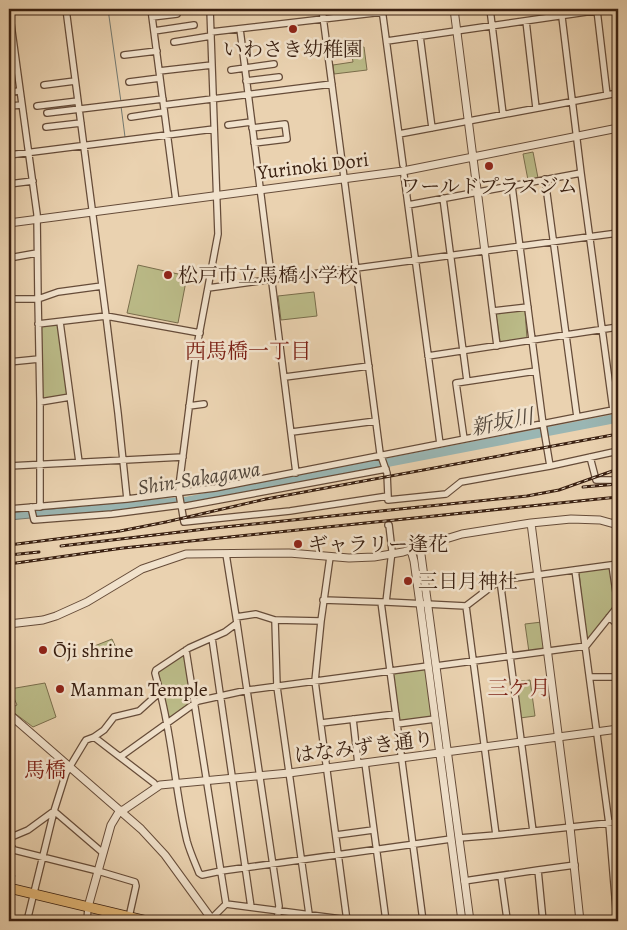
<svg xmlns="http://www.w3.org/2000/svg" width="627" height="930" font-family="Alegreya,'Noto Serif JP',serif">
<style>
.green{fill:#bb8;stroke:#7a6e4c}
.water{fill:#9ab6b3;stroke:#747a72}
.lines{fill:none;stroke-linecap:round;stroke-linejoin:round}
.stream{stroke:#747a72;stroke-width:1}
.river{stroke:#9ab6b3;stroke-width:9}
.minor-casing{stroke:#664c39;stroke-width:8}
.tertiary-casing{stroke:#664c39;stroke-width:9}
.trunk-casing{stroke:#3a2011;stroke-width:11}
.minor{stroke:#f1e2cc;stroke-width:5.5}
.tertiary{stroke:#f1e2cc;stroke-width:7}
.trunk{stroke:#e5b978;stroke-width:9}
.rail-casing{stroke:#3a2011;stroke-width:3}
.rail{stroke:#f1e2cc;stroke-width:1;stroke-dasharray:4;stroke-linecap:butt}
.poi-dot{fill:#8f2418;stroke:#f1e2cc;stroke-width:2}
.labels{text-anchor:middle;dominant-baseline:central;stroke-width:5;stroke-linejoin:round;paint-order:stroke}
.poi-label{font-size:20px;fill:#3a2011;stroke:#f1e2cc;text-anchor:start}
.street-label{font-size:20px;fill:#3a2011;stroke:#f1e2cc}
.neighbourhood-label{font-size:21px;fill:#7a1f14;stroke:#f1e2cc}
.water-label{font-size:21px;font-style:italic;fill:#52463a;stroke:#f1e2cc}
</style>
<rect width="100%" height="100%" fill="#ead2b0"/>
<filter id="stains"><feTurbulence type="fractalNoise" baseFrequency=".004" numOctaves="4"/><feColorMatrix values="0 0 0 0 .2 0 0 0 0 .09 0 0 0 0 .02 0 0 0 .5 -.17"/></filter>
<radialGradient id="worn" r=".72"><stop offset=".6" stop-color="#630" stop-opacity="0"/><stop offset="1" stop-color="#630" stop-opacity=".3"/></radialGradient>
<path class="green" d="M364 47 367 70 334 74 333 65 353 62 351 49Z
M533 152 538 178 528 180 523 154Z
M138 265 187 276 178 323 127 313Z
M314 292 317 316 281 320 278 296Z
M525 310 527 339 501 343 500 341 496 315 498 313Z
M56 324 59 325 68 393 67 395 44 399 41 396V327Z
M611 567 615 606 586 642 579 571Z
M542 622 546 650 529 652 525 624Z
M112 639 117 650 91 659 87 649Z
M183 654 184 655 192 701 171 717 168 716 157 671Z
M427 669 432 717 399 722 393 674Z
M530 680 535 716 520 718 515 682Z
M45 683 56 717 33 727 9 709 17 705 10 689Z"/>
<path class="water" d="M95 505V512L9 520V513Z"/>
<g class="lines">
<path class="stream" d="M108 9 121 102
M121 106 125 137
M9 863 15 876"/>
<path class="river" d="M84 510 188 501 618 418"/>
<g class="minor-casing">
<path id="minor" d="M151 9 176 201
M210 9 218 234 197 346 179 486V493L184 522 290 511 388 496V500L446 494 461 482 550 466 618 451
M322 9 380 453 387 473 388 496
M382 9 403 165
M490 9 503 114
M561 9 581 173 613 410
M597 10 607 95
M152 17 177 14
M526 21 536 108
M240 29 296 473
M154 31 194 25
M211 32 383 12
M420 36 432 128
M387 41 607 9
M174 42 211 36
M124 55 157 51
M231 70 274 64
M159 71 212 65
M246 81 279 77
M129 82 160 78
M44 85 75 81
M9 92 20 91
M164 105 332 84
M9 106 22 105
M37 106 78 101
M47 113 163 99
M131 117 164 112
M228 125 251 122
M46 127 81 123
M252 128 285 124 287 139 254 143
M399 134 618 93
M9 155 214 129
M404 175 440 444
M545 179 577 417
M9 184 33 181
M512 186 543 424 550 466
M443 198 467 381
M408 205 581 173
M485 252 497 346
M9 258 37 253
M208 288 618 233
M9 299H38L37 214 9 9
M493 311 528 307
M60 322 79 462
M38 324 106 316 66 9
M428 356 618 327
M9 362 39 359
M285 377 369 366
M70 397 40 402 38 299 58 292 102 286
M40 402V507
M189 406 204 404
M292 432 376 421
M464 439 456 383 536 371
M590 457 596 480H615
M9 466 183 457
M127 499 118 413 106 316 200 333
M31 507 34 520 112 514 181 505
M181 507 386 469
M9 509 127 499 215 488 618 409
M388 525H389L392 551 386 602H381L423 921
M330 557 321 621 315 681 347 921
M575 570 609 824 617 921
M500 580 533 831
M323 600 381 602
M386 602 466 606 500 580 618 564
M466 606 496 835 618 822
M236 617 256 614 275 620
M609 617 618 625
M237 623 279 906 277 921
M212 638 251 907
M186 650 226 904 211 919
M436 666 586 646 618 606 612 565
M590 677H618
M160 692C173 741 175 792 187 841 190 852 195 863 199 873L202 875 221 871
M353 719 358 764
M321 723 396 714
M397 724 435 719
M94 737 120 757
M365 763 386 921
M156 786 154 783 120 757 198 701 248 690 428 666
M336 835 373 830
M9 838 28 830 54 811 103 853
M459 838 496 835
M9 843 14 850 98 871 135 882 136 886 129 917
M221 871 451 839
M501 876 507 919
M464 881 538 870
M226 904 357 921
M309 914 277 687 275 620 321 621
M27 921 54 811 66 773 84 743 86 740 94 737 104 730 114 717 139 711 160 692 155 673 156 670 189 648 225 632 237 623 226 554
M87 921 88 907
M491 921 507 919 515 921
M543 921 538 870 575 865"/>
</g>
<g class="tertiary-casing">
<path id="tertiary" d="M454 9 485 252
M9 223 403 171 618 128
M531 523 570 827 580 921
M420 547 470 921
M411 550 414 561 420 604 462 921
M9 624 43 620 56 616 87 602 142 569 186 554 289 553 349 558 374 557 403 552 462 534 531 523 571 519 600 520 618 525
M9 714 141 829 165 855 213 921
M88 907 111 825 120 810 122 811 160 785 289 773 618 729"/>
</g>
<g class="trunk-casing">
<path id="trunk" d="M9 888 147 921"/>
</g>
<use href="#minor" class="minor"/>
<use href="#tertiary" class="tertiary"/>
<use href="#trunk" class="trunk"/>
<g class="rail-casing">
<path id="rail" d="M583 487 618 484
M9 545 120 531 166 522 266 499 618 434
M61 546 214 528 527 496 559 490 618 469
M9 555 39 552
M9 564 123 548 618 497"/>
</g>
<use href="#rail" class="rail"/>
</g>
<g class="poi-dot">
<circle cx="293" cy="29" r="5"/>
<circle cx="489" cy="166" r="5"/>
<circle cx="168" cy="275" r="5"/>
<circle cx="298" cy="544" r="5"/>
<circle cx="408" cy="581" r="5"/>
<circle cx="43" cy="650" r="5"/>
<circle cx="60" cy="689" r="5"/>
</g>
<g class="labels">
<g class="poi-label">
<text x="293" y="49" text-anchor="middle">いわさき幼稚園</text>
<text x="489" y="186" text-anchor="middle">ワールドプラスジム</text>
<text x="178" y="275">松戸市立馬橋小学校</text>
<text x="308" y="544">ギャラリー逢花</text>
<text x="418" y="581">三日月神社</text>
<text x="53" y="650">Ōji shrine</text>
<text x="70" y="689">Manman Temple</text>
</g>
<g class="street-label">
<text transform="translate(313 166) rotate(-7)">Yurinoki Dori</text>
<text transform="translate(364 747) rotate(-7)">はなみずき通り</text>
</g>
<g class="neighbourhood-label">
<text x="248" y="351">西馬橋一丁目</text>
<text x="519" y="688">三ケ月</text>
<text x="45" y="770">馬橋</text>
</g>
<g class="water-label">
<text transform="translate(502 422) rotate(-11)">新坂川</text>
<text transform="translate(199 478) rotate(-9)">Shin-Sakagawa</text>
</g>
</g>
<rect width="627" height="930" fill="none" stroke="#ead2b0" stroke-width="30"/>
<rect x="10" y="10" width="607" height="910" fill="none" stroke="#3a2011" stroke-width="2.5"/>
<rect x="15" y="15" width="597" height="900" fill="none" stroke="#3a2011"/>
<rect width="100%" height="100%" filter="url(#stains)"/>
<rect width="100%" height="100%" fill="url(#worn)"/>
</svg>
